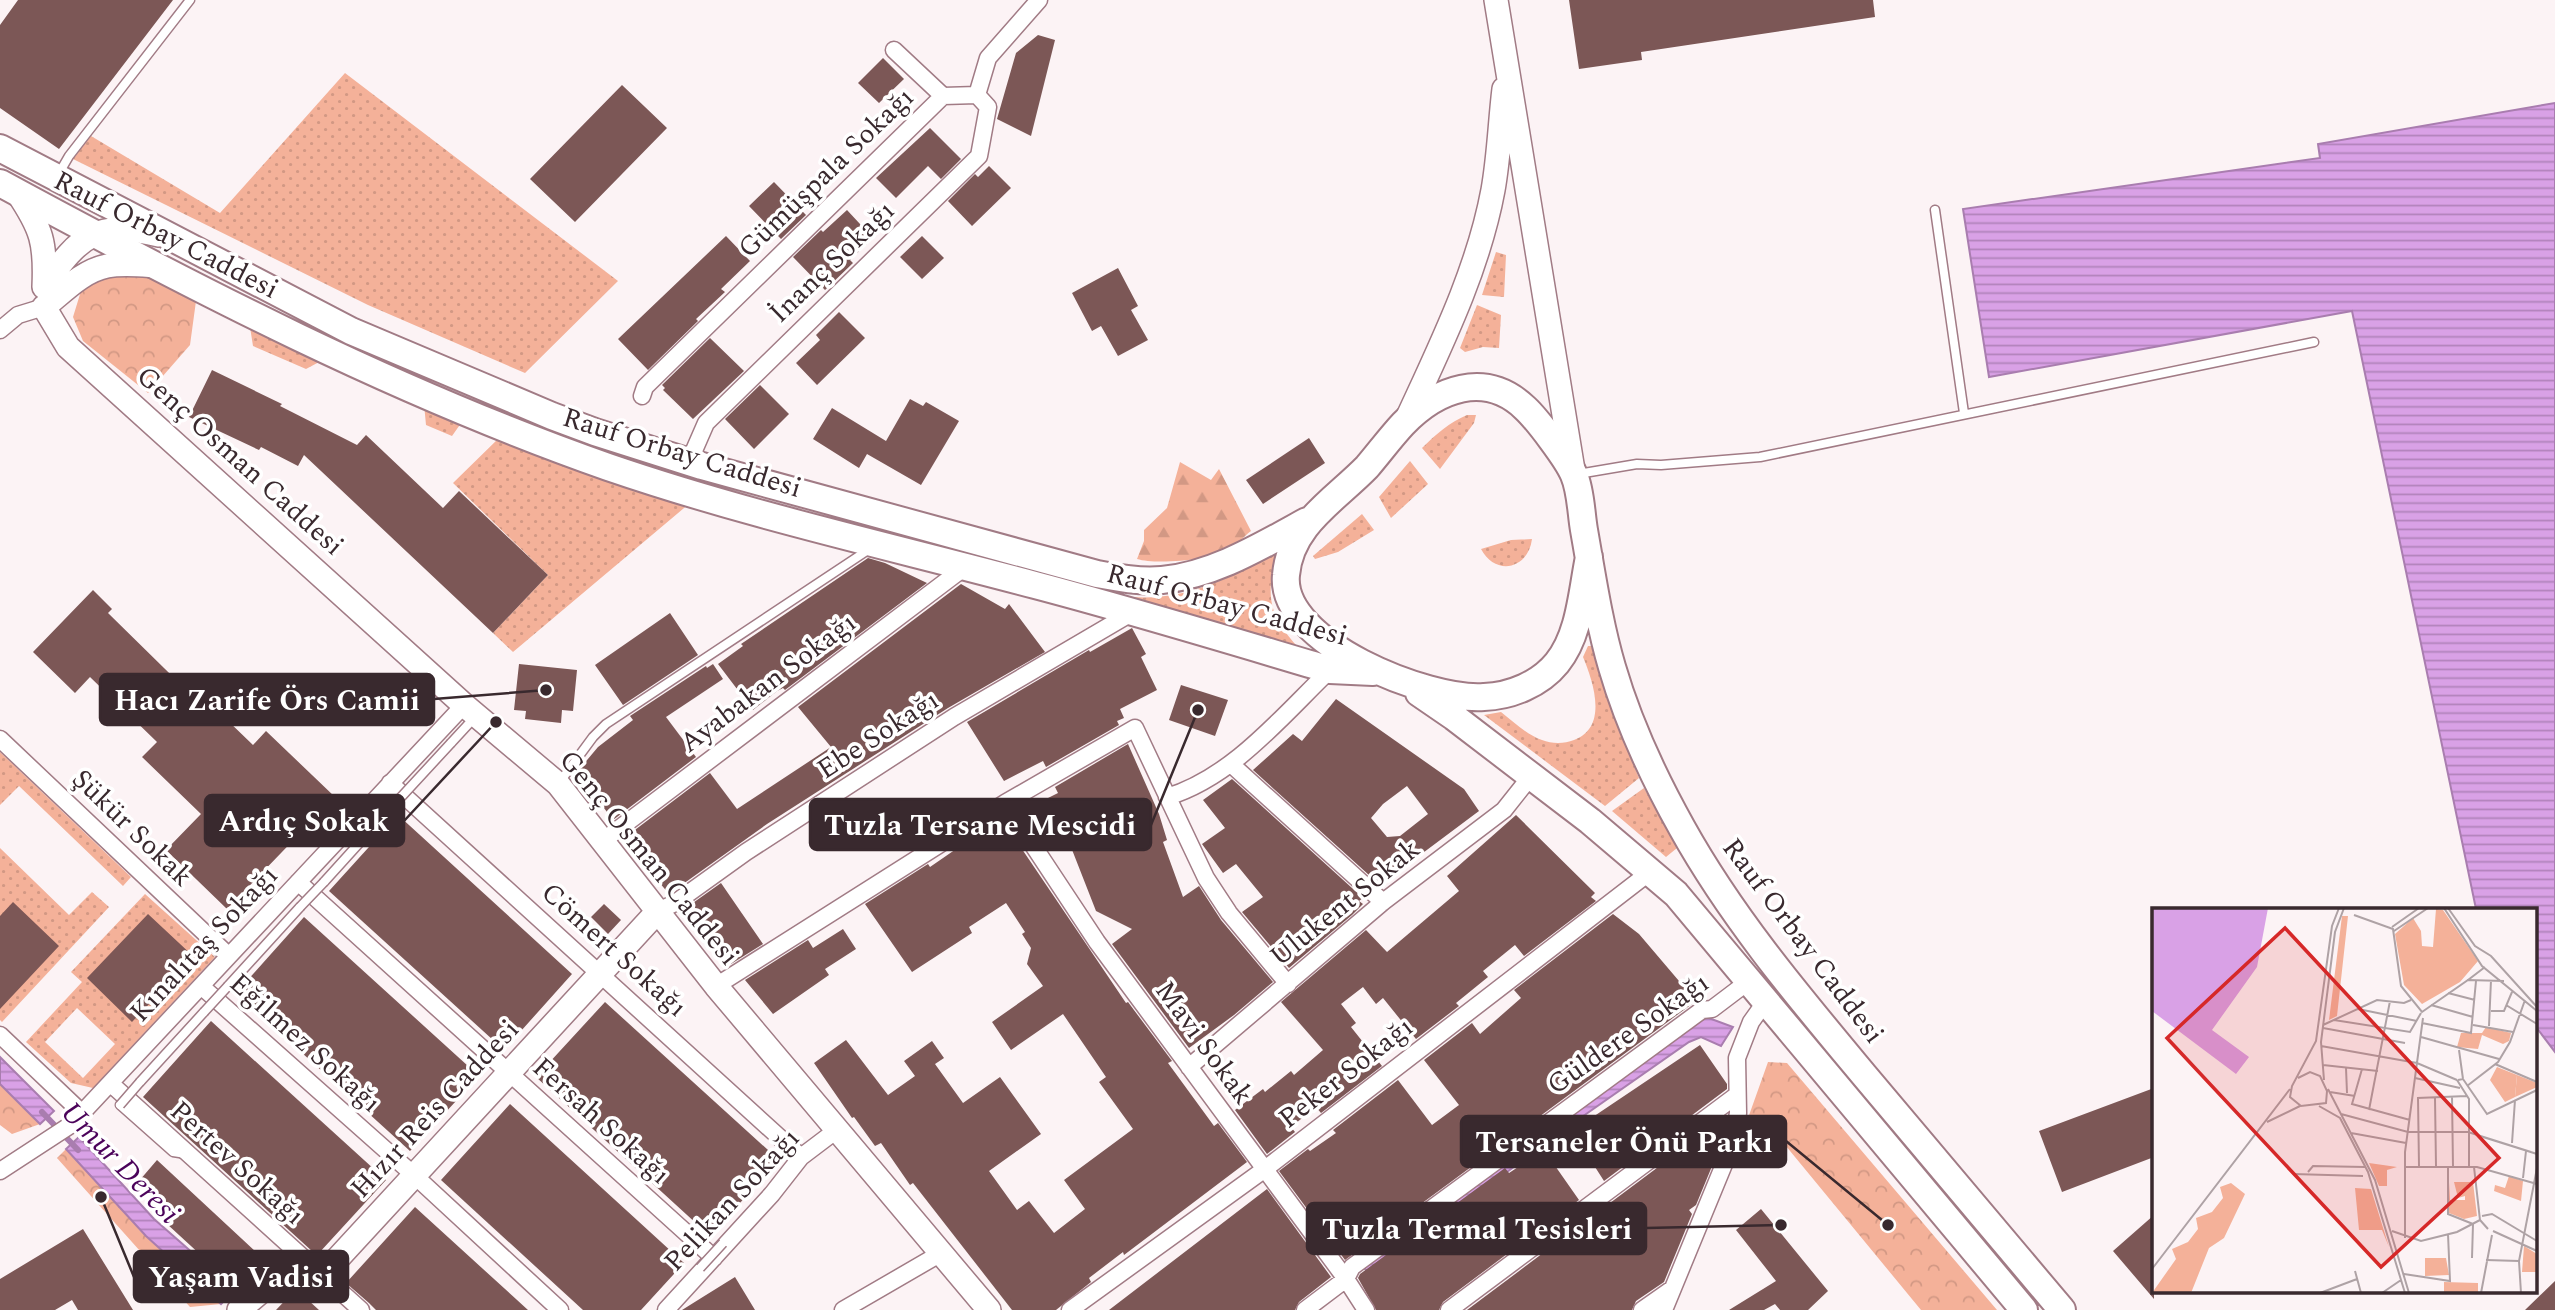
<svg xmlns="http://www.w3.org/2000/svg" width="2555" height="1310" font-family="Spectral,serif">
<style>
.grass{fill:url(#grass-dots);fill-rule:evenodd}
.forest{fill:url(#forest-firs)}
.park{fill:url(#park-crowns)}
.water{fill:url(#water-rules);stroke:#a97daf;stroke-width:2}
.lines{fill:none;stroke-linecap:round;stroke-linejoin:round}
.stream{stroke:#a97daf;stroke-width:6}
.building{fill:#7c5756;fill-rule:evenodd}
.lane-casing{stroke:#a17b85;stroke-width:11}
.street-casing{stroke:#a17b85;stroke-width:19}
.secondary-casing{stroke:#a17b85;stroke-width:26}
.primary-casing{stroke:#a17b85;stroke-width:30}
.lane{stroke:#fff;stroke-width:8}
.street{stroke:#fff;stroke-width:16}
.secondary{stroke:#fff;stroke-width:23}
.primary{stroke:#fff;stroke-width:26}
.lane-bridge-casing{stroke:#a17b85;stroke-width:11;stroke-linecap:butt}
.lane-bridge{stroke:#fff;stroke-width:8}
.labels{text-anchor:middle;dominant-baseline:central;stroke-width:7;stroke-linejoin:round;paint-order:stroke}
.street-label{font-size:28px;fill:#39292e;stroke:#fff}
.water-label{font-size:30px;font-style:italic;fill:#4b035a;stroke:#fff}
.inset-road{fill:none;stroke:#aea2a5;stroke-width:2}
.view{fill:#d62828;fill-opacity:0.15;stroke:#d62828;stroke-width:3.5}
.inset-edge{fill:none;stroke:#39292e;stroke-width:3.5}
.leader{fill:none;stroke:#39292e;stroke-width:2.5}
.callout-dot{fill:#39292e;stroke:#fff;stroke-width:2.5}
.callout{fill:#39292e;stroke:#39292e;stroke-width:2.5}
.callout-label{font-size:30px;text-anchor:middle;font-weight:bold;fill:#fff}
</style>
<defs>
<pattern id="grass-dots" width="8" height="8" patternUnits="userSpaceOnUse" patternTransform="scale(1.75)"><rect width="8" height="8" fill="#f4b199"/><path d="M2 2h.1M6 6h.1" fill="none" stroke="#d29884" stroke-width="1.8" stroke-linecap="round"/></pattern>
<pattern id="forest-firs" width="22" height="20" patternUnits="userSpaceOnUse" patternTransform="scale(1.75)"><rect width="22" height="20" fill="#f4b199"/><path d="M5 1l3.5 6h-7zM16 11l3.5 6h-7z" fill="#d29884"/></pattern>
<pattern id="park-crowns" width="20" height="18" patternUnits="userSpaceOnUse" patternTransform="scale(1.75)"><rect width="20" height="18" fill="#f4b199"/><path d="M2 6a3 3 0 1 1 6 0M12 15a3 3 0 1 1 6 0" fill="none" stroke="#d29884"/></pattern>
<pattern id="water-rules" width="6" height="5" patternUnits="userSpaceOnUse" patternTransform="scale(1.75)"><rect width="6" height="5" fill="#d9a1e6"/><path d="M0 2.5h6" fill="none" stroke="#b183bb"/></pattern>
</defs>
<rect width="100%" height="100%" fill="#fcf3f5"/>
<path class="grass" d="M345 73 618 281 525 373 368 305 73 159 91 136 220 213Z
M1496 252 1506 255 1504 297 1482 295Z
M1477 305 1501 315 1499 348 1483 347 1465 352 1460 348Z
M250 327 321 361 306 369 253 346Z
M409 367 1059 576C1080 582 1112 595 1133 597 1183 601 1236 577 1276 550 1268 595 1265 610 1297 646L1059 577 650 465 575 440 407 370Z
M424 404 464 419 452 436 426 425Z
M1467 415H1476L1474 423 1440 469 1422 448C1435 435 1450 422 1467 415Z
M500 437 690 503 513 652 493 633 548 575 453 483Z
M1410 461 1428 484 1391 518 1379 497Z
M1362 514 1374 530 1338 552 1315 559 1313 556Z
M1532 539C1528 570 1495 576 1481 549L1511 540Z
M1588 646H1591L1593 651 1621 735 1639 778 1605 806 1484 715 1501 712C1514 722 1527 735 1542 740 1552 744 1564 744 1574 740 1609 727 1593 681 1583 657Z
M0 752 131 877 123 886 19 786 0 805Z
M1644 788 1677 848 1666 857 1612 811Z
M0 848 69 915 92 892 109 907 2 1022 0 1020Z
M145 894 215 957 93 1088 71 1083 26 1042 82 982 71 972ZM77 1008 115 1044 83 1078 45 1042Z"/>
<path class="forest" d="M1180 462 1211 480 1219 469 1251 531C1244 536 1238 545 1230 549 1212 560 1157 565 1137 559L1144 541V530L1167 508Z"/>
<path class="park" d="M146 275 196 301 190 345 148 393 83 341 73 317 81 291 100 278Z
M0 1057 54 1111 40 1124 12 1134 0 1125Z
M1768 1062 1787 1063 1997 1310H1921L1781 1140 1742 1135Z
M66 1149 146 1236 221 1304 190 1307 57 1158Z"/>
<path class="water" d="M2555 103V1052L2536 1027V909H2476L2352 311 1989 377 1963 209 2320 158 2318 144Z
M1706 1017 1733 1027 1721 1046 1701 1037 1689 1042 1559 1133 1370 1275 1360 1263Z
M0 1057 54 1111 40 1124 0 1084Z
M79 1137 154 1219 235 1290 221 1304 146 1236 66 1149Z"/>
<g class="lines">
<path class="stream" d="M42 1112 78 1150"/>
</g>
<path class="building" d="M18 0H173L59 149 0 108V25Z
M1569 0H1873L1875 17 1641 52 1642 60 1579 69Z
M1038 35 1055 40 1031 136 997 119 1016 53Z
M883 58 904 79 879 103 858 83Z
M622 85 667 128 575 222 530 179Z
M930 128 961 159 941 179 928 166 896 198 876 178Z
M989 166 1011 188 972 226 948 201 975 174 978 177Z
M774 182 806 215 781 239 749 206Z
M847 210 873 238 850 260 853 263 825 290 793 257 821 230 823 232Z
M726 236 750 261 721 289 725 292 696 319 698 321 648 370 618 339Z
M922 236 944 258 922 279 900 257Z
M1118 268 1138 306 1131 310 1148 340 1118 356 1101 326 1092 331 1072 293Z
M839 312 865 338 817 385 796 363 820 340 816 335Z
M710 338 744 371 693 419 663 390 665 388 662 385Z
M212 370 282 404 280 406 357 445 366 435 443 508 459 491 548 575 493 633 304 455 298 466 261 447 259 450 189 417Z
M760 385 789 414 754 449 725 419Z
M910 399 923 406 926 402 959 421 921 485 867 454 859 468 813 439 832 408 886 441Z
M1309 438 1325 463 1263 504 1246 480Z
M868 558 885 563 927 583 785 690 783 688 777 691 753 710 718 664 743 646 741 644Z
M961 584 1005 609 1009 604 1045 652 948 708 767 824 669 894 623 839 710 773 737 809 831 747 798 707Z
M93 590 112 609 108 613 220 723 225 718 253 745 266 731 335 797 227 909 166 850 201 814 142 757 157 742 90 677 75 693 33 652Z
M670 613 698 655 623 705 595 665Z
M1132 628 1146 654 1141 657 1157 690 1120 709 1124 718 1117 721 1119 725 1046 767 1043 761 1004 781 967 722 1089 650 1090 652Z
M519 664 577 670 573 711 562 710 561 723 525 719 526 711 514 710Z
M713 664 723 679 666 717 696 757 613 820 577 772 598 747 633 720 630 716 706 666 707 668Z
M1181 685 1228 700 1215 736 1169 720Z
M1336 699 1464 789 1479 811 1380 885 1253 770 1293 734 1302 741ZM1407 786 1428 814 1400 836 1387 837 1371 818 1383 804Z
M1128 744 1159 814 1167 840 1163 842 1183 897 1199 886 1221 920 1273 982 1234 1015 1189 1048 1112 944 1132 929 1096 911 1069 842 1061 846 1040 802 1058 793 1055 787Z
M1232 779 1363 898 1359 901 1363 904 1352 915 1289 968 1242 912 1263 897 1236 864 1223 873 1202 844 1225 828 1203 800Z
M398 815 572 974 504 1050 329 891Z
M1516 815 1595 893 1591 897 1596 901 1524 956 1515 945 1483 971 1488 977 1456 1003 1459 1006 1416 1039 1383 998 1376 1004 1363 987 1341 1004 1356 1023 1351 1027 1382 1066 1321 1113 1316 1107 1291 1127 1295 1132 1267 1154 1235 1110 1263 1089 1265 1092 1291 1071 1294 1075 1323 1050 1281 1002 1366 930 1387 952 1459 891 1447 876Z
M1001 818 1126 1003 1128 1002 1172 1061 1168 1063 1214 1126 1218 1123 1247 1162 1124 1255 1123 1252 1089 1278 1091 1282 1056 1310H1012L913 1183 910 1185 881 1143 875 1146 854 1117 852 1118 814 1063 846 1040 888 1095 915 1076 904 1061 932 1041 944 1058 935 1064 963 1103 1000 1077 1041 1134 989 1171 1017 1210 1029 1201 1054 1233 1085 1209 1064 1180 1133 1129 1099 1082 1106 1077 1063 1014 1011 1050 992 1022 1043 986 1027 964 1031 948 1022 934 1025 932 1006 903 969 927 972 933 912 972 865 904 928 864 930 867Z
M721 883 763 944 731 964 726 958 724 960 683 910Z
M13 902 59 946 0 1009V916Z
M604 904 621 920 608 934 591 917Z
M148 914 194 957 132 1022 87 978Z
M1613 914 1639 934 1696 1001 1345 1260 1279 1171 1308 1149 1310 1151 1336 1133 1333 1130 1398 1080 1432 1125 1459 1105 1424 1060 1472 1023 1480 1034 1521 998 1514 990Z
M304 917 479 1076 410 1151 236 993Z
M843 929 856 949 825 969 829 975 773 1014 745 980 808 940 813 948Z
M605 1002 779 1160 710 1236 536 1077Z
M211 1021 386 1180 319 1253 313 1252 143 1097Z
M1700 1045 1727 1084V1089L1604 1181 1572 1131Z
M2154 1088V1157L2062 1192 2039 1131Z
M510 1104 684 1263 641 1310H583L441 1180Z
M1713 1126 1723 1137 1722 1142 1696 1205 1689 1210 1692 1214 1664 1282 1636 1301 1632 1310H1467Z
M1544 1150 1579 1200 1443 1302 1439 1310H1376L1358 1278 1360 1274 1505 1168 1509 1173Z
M157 1160 269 1264 240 1291 167 1224 176 1214 139 1181Z
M1267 1189 1331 1277 1299 1302 1295 1310H1109Z
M415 1207 528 1310H376L369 1303 346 1283Z
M1761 1209 1828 1291 1808 1310H1780L1775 1304 1764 1310H1729L1776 1281 1736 1230Z
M2154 1215V1299L2113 1251Z
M83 1229 133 1310H78L72 1300 55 1310H0V1279Z
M735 1277 755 1310H682L706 1295Z
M2555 1281V1310H2525Z
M296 1289 319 1310H276Z"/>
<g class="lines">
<g class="lane-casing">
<path id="lane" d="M58 175 69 156 190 0
M1935 210 1964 413
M1578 474 1637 464 1661 465 1760 457 2314 342
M451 743 475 717
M559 783 593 737 606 724 871 548
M324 882 391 808
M228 986 300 907
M140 1082 204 1012
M120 1105 173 1152 186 1154"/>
</g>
<g class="street-casing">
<path id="street" d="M894 50 943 96
M0 330 18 315 44 307
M642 396 645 387 943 96 977 95 988 58 1039 0
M689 462 706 423 979 156 988 107 977 95
M0 739 229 956
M1231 764 1383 902
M390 783 801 1157
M1167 797C1233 777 1282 716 1330 670
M1005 803 1097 942 1346 1279 1366 1310
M604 840 965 567
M298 882 714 1258
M658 911 675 903 746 852 954 717 1133 612
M201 986 415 1176 560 1310
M716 986 1005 803 1135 728 1206 878 1229 913 1288 984
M0 1035 82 1113
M1189 1067 1383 902 1504 810 1531 776
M110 1083 361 1310
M0 1171 69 1126 82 1113 464 705
M666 1310 772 1194 801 1157 838 1129
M843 1310 943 1252
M1070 1310 1265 1169 1650 872
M1305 1310 1346 1279 1352 1267 1702 1010 1712 1009 1749 981
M1449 1310 1737 1095
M1642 1310 1672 1289
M1664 1310 1732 1145 1738 1113 1737 1058 1751 1022 1766 1001"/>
</g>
<g class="secondary-casing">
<path id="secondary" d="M1496 0 1573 470
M17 192C42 229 46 243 44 287
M45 284C81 236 95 220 159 235
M44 307 68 347 464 705 558 784 716 986 989 1310
M44 307C63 292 82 271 107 266 123 263 141 265 157 266
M1406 421C1440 347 1478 271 1493 190 1499 157 1500 122 1504 89
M239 1310 295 1263 328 1269 658 911"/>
</g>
<g class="primary-casing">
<path id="primary" d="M0 148 351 331 552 416 595 432 702 466 1097 574C1118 578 1140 582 1162 580 1214 575 1261 546 1307 521
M0 183C197 290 397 393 608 467 748 515 893 547 1035 585 1134 611 1232 641 1330 670L1373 672
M1589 557C1582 591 1580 635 1557 663 1540 684 1511 696 1484 697 1429 701 1279 643 1286 575 1290 525 1335 500 1367 467 1379 453 1390 438 1403 424 1437 389 1485 370 1525 408 1537 419 1568 460 1574 475 1581 491 1581 513 1584 530 1592 575 1599 623 1612 667 1628 722 1654 778 1682 828 1732 918 1799 997 1864 1075 1930 1154 1996 1232 2062 1310
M1419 693 1454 717 1590 821 1676 894 2024 1310"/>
</g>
<use href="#lane" class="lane"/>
<use href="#street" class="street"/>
<use href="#secondary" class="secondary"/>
<use href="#primary" class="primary"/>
<g class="lane-bridge-casing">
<path id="lane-bridge" d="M391 808 451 743
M300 907 324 882
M204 1012 228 986
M120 1105 140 1082
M700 1268 723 1243"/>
</g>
<use href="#lane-bridge" class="lane-bridge"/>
</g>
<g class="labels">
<g class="street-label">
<text transform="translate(826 173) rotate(-44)">Gümüşpala Sokağı</text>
<text transform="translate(166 235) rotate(27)">Rauf Orbay Caddesi</text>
<text transform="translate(832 262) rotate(-44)">İnanç Sokağı</text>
<text transform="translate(682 453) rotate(17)">Rauf Orbay Caddesi</text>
<text transform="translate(240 461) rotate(42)">Genç Osman Caddesi</text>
<text transform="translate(1227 605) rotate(15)">Rauf Orbay Caddesi</text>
<text transform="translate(768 683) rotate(-37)">Ayabakan Sokağı</text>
<text transform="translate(878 735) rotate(-33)">Ebe Sokağı</text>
<text transform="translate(132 828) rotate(44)">Şükür Sokak</text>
<text transform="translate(649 858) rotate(51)">Genç Osman Caddesi</text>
<text transform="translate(1345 903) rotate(-39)">Ulukent Sokak</text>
<text transform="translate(1803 941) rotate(53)">Rauf Orbay Caddesi</text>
<text transform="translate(204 944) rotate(-47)">Kınalıtaş Sokağı</text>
<text transform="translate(614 950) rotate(42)">Cömert Sokağı</text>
<text transform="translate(1628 1034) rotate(-35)">Güldere Sokağı</text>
<text transform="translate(305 1043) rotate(42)">Eğilmez Sokağı</text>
<text transform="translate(1204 1043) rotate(54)">Mavi Sokak</text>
<text transform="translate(1346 1073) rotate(-38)">Peker Sokağı</text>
<text transform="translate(435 1109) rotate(-47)">Hızır Reis Caddesi</text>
<text transform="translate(601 1121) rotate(42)">Fersah Sokağı</text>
<text transform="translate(237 1163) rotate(42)">Pertev Sokağı</text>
<text transform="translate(732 1200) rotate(-47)">Pelikan Sokağı</text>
</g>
<g class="water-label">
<text transform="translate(120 1163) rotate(46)">Umur Deresi</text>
</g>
</g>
<g transform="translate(2152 908)">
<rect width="385" height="385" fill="#fcf3f5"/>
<path d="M334 119 359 125 357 133 351 136 330 127 326 141 305 139 309 125H330ZM345 159 365 167 363 189 353 194 338 172ZM217 255 245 259 235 262V278H227ZM357 268 371 273 369 293 342 283 343 277 353 280ZM297 274 298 292H313V288L306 290 302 274H321L325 308 312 311 297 305ZM203 280 219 281 237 339 230 322H207ZM273 350H294L297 367 273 368Z" fill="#f4b199"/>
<path d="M284 1 291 2 326 53 308 74 270 96 252 77 243 26 261 10 269 23 270 38 281 39Z" fill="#f4b199"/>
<path d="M190 8H196L185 108 177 112ZM365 167 385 175V179L363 189ZM79 275 93 286 72 330 57 340 39 385H0L24 351 20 341 36 334 46 321 44 310 60 304 71 290 68 279ZM372 338 385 346V364H370ZM292 374 326 375V385H292Z" fill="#f4b199"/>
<path d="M0 0H116L105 59 60 122 97 149 84 166 0 103Z" fill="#d9a1e6"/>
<path class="inset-road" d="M292 0 330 58 385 103M296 0 323 38 339 48 385 99M202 7 241 21 249 78 270 104 316 72 352 73M240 19 267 0M242 23 276 0M316 72 333 59M296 85 323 92M279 97 321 109M354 97 385 116M206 101 265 113M339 103H352L360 84M182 112 258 124 269 105M270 115 319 125 324 73M171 117 225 92 252 95 259 92M321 117 361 124M337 118 339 72M171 120 253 135M269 129 347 151M169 138 265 155 305 172M307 142 311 171M343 156 385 174M171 157 226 163M194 160 195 185M210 161 200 196 258 212M146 170 158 164 168 168 175 183 174 195 149 198 138 189 140 178 164 133 180 18 187 0M263 170 308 180M172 172 169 134 183 24 192 0M305 172 317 191V259M306 172 311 171 335 206 385 182M315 178 346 154 358 134 373 92M176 181 223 272 257 385M178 184 203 188M300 188 301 259M265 190 315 188M266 190 267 258M283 190 284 258M167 198 188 210 216 264 253 385M217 202 238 93M189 206 256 224H316L379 244M115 214 148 198M199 225 254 235M331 229 385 246M360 235 363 192M254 259H325L385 276M296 259V306L321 316 320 350M322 259 328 312 336 321M156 264 161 258 213 259M141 266 211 268M371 270 374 243M330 308 340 306 385 333M240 323 269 333 305 324 328 312M341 323 385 343M253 330V244L271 110M334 352 367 353M0 361 138 181M203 363 209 385M252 366 298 373 296 326M168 385 205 371M230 385 249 372M329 385 340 327M369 385 367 353 385 260"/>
<path class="view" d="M133 20 347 250 229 359 15 130Z"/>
<rect width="385" height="385" class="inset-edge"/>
</g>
<path class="leader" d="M546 690L434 699M496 722L404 821M1198 710L1151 825M1888 1225L1786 1141M1781 1225L1646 1228M101 1197L134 1277"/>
<g class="callout-dot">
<circle cx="546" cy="690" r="7"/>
<circle cx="496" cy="722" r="7"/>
<circle cx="1198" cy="710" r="7"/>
<circle cx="1888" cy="1225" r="7"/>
<circle cx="1781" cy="1225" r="7"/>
<circle cx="101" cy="1197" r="7"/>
</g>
<g class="callout">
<rect x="100" y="674" width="334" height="51" rx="7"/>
<rect x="205" y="795" width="199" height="51" rx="7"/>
<rect x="810" y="799" width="341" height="51" rx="7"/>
<rect x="1461" y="1116" width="325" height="51" rx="7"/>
<rect x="1307" y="1203" width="339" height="51" rx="7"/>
<rect x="134" y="1251" width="214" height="51" rx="7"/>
</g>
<g class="callout-label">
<text x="267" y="710">Hacı Zarife Örs Camii</text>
<text x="304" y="831">Ardıç Sokak</text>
<text x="980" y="835">Tuzla Tersane Mescidi</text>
<text x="1624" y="1152">Tersaneler Önü Parkı</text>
<text x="1477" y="1239">Tuzla Termal Tesisleri</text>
<text x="241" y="1287">Yaşam Vadisi</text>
</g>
</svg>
